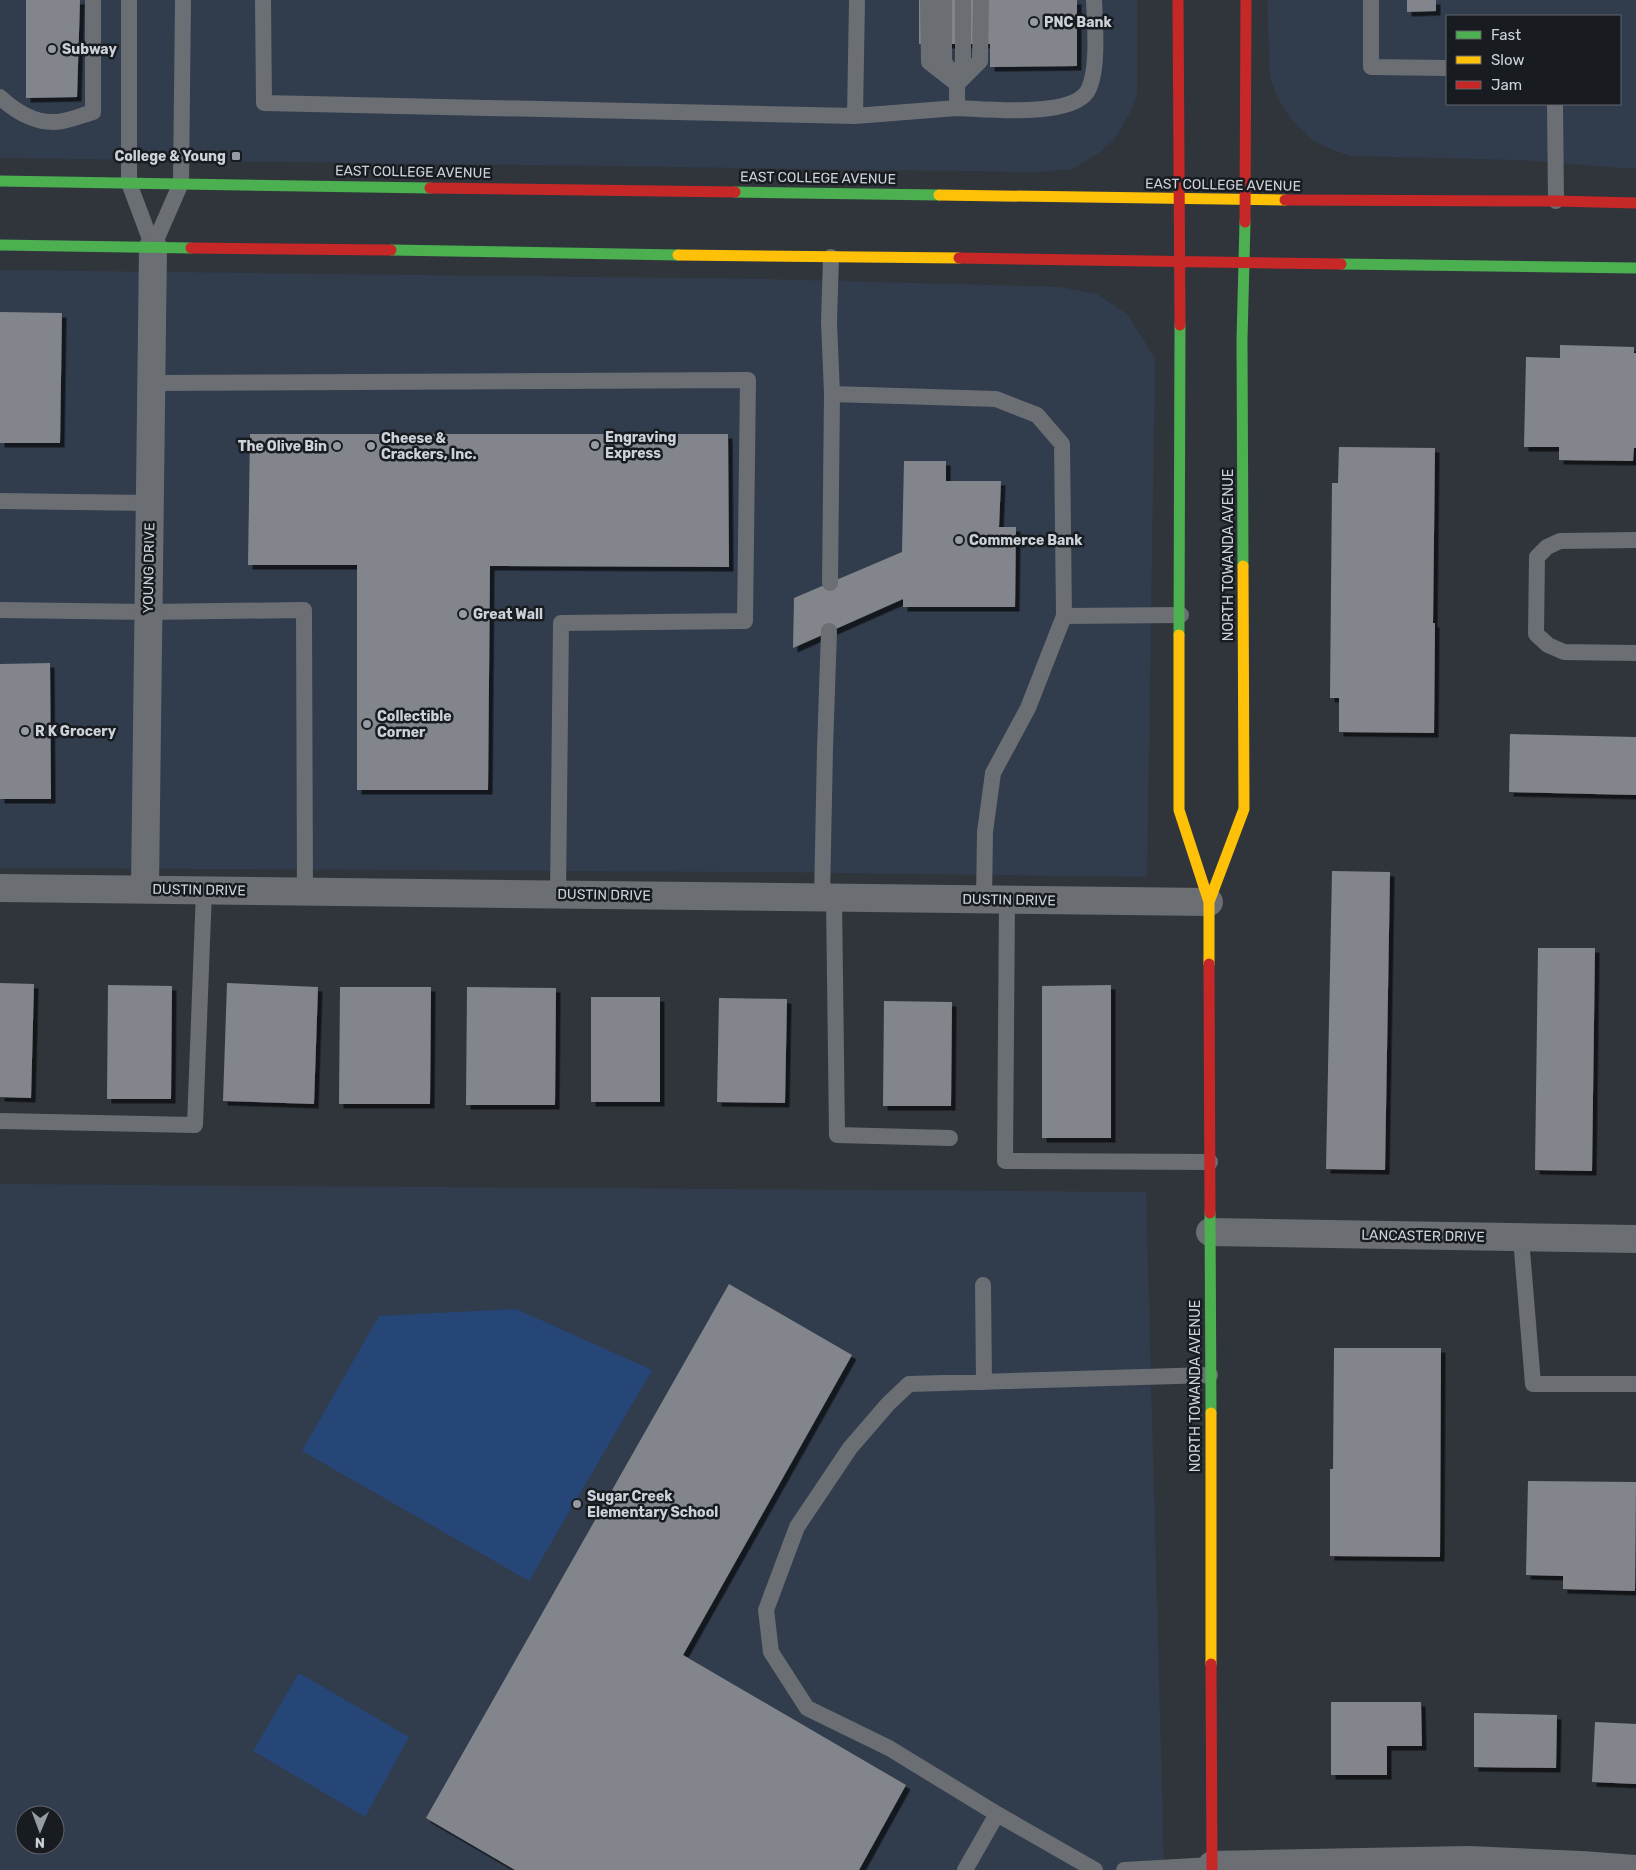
<svg xmlns="http://www.w3.org/2000/svg" width="1636" height="1870" font-family="Rubik,sans-serif">
<style>
.built{fill:#313c4c;fill-rule:evenodd}
.green{fill:#264678}
.building{fill:#82868c;filter:url(#shadow)}
.lines{fill:none;stroke-linecap:round;stroke-linejoin:round}
.lane{stroke:#6b6e73;stroke-width:16}
.street{stroke:#6b6e73;stroke-width:28}
.fast{stroke:#4caf50;stroke-width:11}
.slow{stroke:#ffc107;stroke-width:11}
.jam{stroke:#c62828;stroke-width:11}
.poi-dot{fill:#969ba3;stroke:#181c21;stroke-width:2}
.labels{text-anchor:middle;dominant-baseline:central;stroke-width:5;stroke-linejoin:round;paint-order:stroke}
.poi-label{font-size:14px;font-weight:bold;fill:#cdd2da;stroke:#181c21;text-anchor:start}
.street-label{font-size:14px;fill:#cdd2da;stroke:#181c21}
</style>
<defs>
<filter id="shadow"><feDropShadow dx="4.5" dy="4.5" stdDeviation="0" flood-color="#0009"/></filter>
</defs>
<rect width="100%" height="100%" fill="#30353c"/>
<path class="built" d="M0 0H1137V94L1131 111 1114 140 1100 152 1073 169 1036 172 0 158Z
M1267 0H1636V169L1518 160 1351 156 1333 150 1314 141 1292 120 1277 97 1270 76ZM1447 16H1620V104H1447Z
M0 270 764 279 1061 287 1097 294 1127 314 1155 358 1147 877 761 872 0 868Z
M0 1184 1146 1192 1164 1870H0ZM25 1815H55V1845H25Z"/>
<path class="green" d="M516 1309 652 1370 529 1581 302 1451 379 1316Z
M299 1673 409 1737 365 1817 253 1751Z"/>
<path class="building" d="M26 0H80L77 97 26 98Z
M919 0H1077V66L990 67V44H919Z
M1407 0H1436V11L1407 12Z
M0 312 62 313 60 443H0Z
M1560 345 1634 347V353H1636V448H1634L1633 461 1559 460V447H1524L1526 357 1560 358Z
M250 434H728L729 567 490 566 488 790H357V565H248Z
M1339 447 1435 448 1433 623H1435L1434 733 1339 732V698H1330L1332 483H1338Z
M904 461H946V481H1001L999 527H1016L1015 607H903V599L793 648 794 598 902 552Z
M50 663 51 799H0V664Z
M1510 734 1636 737V795L1509 792Z
M1332 871 1390 872 1385 1170 1326 1169Z
M1538 948H1595L1592 1171 1535 1170Z
M0 983 34 984 31 1098 0 1097Z
M227 983 318 987 314 1104 223 1101Z
M108 985 172 986 171 1099H107Z
M1111 985V1138H1042V986Z
M340 987H431L430 1104H339Z
M467 987 556 988 555 1105H466Z
M591 997H660V1102H591Z
M719 998 787 999 785 1103 717 1102Z
M884 1001 952 1002 951 1106H883Z
M729 1284 852 1355 683 1655 906 1785 859 1870H515L426 1818Z
M1334 1348H1441L1440 1557 1330 1556V1469H1333Z
M1528 1481 1636 1482 1635 1591 1563 1589V1576L1526 1575Z
M1331 1702H1421L1422 1746H1387V1775H1331Z
M1474 1713 1557 1715 1556 1768 1474 1767Z
M1595 1722 1636 1724V1784L1592 1782Z"/>
<g class="lines">
<path class="lane" d="M129 0V183L153 247
M263 0 264 103 855 116 857 0
M928 0 929 62 957 84
M944 0V61L954 80
M963 0V61L957 84V108C986 109 1069 118 1087 92 1099 73 1095 23 1094 0
M1371 0V67L1447 68
M958 83 980 61 981 0
M0 97C16 112 39 126 63 121 73 119 83 115 93 112V0
M1555 104 1556 201
M855 116 957 108
M153 247 181 183 183 0
M831 257 829 322 832 394 996 399 1037 415 1062 444 1064 616 1181 615
M151 383 748 380 745 621 561 623 558 894
M0 501 150 503
M1636 540 1560 541 1547 547 1537 557 1536 634 1548 645 1564 652 1636 653
M830 583 832 394
M0 610 148 612 304 610 305 891
M822 898 825 749 829 631
M834 898 837 1135 950 1138
M984 900 985 832 993 773 1028 708 1064 616
M1007 900 1005 1161 1210 1162
M0 1121 195 1125 204 890
M1521 1238 1533 1384H1636
M983 1285 984 1382
M965 1870 997 1814
M1095 1870 997 1814 889 1748 807 1708 771 1652 766 1610 797 1527 850 1448 888 1404 909 1384 1210 1375
M1124 1870 1212 1865"/>
<path class="street" d="M0 888 1209 902
M145 889 153 247
M1210 1232 1636 1239
M1212 1865 1468 1860 1581 1865 1636 1869"/>
<path class="fast" d="M0 181 430 188
M735 192 939 195
M0 245 191 248
M391 250 678 255
M1341 264 1636 268
M1243 566 1242 340 1245 222
M1179 635 1180 325
M1210 1213 1211 1413"/>
<path class="slow" d="M939 195 1285 200
M678 255 959 258
M1179 635V810L1209 902V964
M1209 902 1244 809 1243 566
M1211 1413V1664"/>
<path class="jam" d="M1178 0 1180 325
M430 188 735 192
M1285 200 1556 201 1636 203
M1245 222 1246 0
M191 248 391 250
M959 258 1341 264
M1209 964 1210 1213
M1211 1664 1212 1870"/>
</g>
<g class="poi-dot">
<circle cx="1034" cy="22" r="5"/>
<circle cx="52" cy="49" r="5"/>
<rect x="231" y="151" width="10" height="10" rx="2.5"/>
<circle cx="595" cy="445" r="5"/>
<circle cx="337" cy="446" r="5"/>
<circle cx="371" cy="446" r="5"/>
<circle cx="959" cy="540" r="5"/>
<circle cx="463" cy="614" r="5"/>
<circle cx="367" cy="724" r="5"/>
<circle cx="25" cy="731" r="5"/>
<circle cx="577" cy="1504" r="5"/>
</g>
<g class="labels">
<g class="poi-label">
<text x="1044" y="22">PNC Bank</text>
<text x="62" y="49">Subway</text>
<text x="226" y="156" text-anchor="end">College &amp; Young</text>
<text x="605" y="437">Engraving<tspan x="605" dy="16">Express</tspan></text>
<text x="381" y="438">Cheese &amp;<tspan x="381" dy="16">Crackers, Inc.</tspan></text>
<text x="327" y="446" text-anchor="end">The Olive Bin</text>
<text x="969" y="540">Commerce Bank</text>
<text x="473" y="614">Great Wall</text>
<text x="377" y="716">Collectible<tspan x="377" dy="16">Corner</tspan></text>
<text x="35" y="731">R K Grocery</text>
<text x="587" y="1496">Sugar Creek<tspan x="587" dy="16">Elementary School</tspan></text>
</g>
<g class="street-label">
<text transform="translate(413 172) rotate(1)">EAST COLLEGE AVENUE</text>
<text transform="translate(818 178) rotate(1)">EAST COLLEGE AVENUE</text>
<text transform="translate(1223 185) rotate(1)">EAST COLLEGE AVENUE</text>
<text transform="translate(1228 555) rotate(-90)">NORTH TOWANDA AVENUE</text>
<text transform="translate(149 568) rotate(-89)">YOUNG DRIVE</text>
<text transform="translate(199 890) rotate(1)">DUSTIN DRIVE</text>
<text transform="translate(604 895) rotate(1)">DUSTIN DRIVE</text>
<text transform="translate(1009 900) rotate(1)">DUSTIN DRIVE</text>
<text transform="translate(1423 1236) rotate(1)">LANCASTER DRIVE</text>
<text transform="translate(1195 1386) rotate(-90)">NORTH TOWANDA AVENUE</text>
</g>
</g>
<rect x="1446" y="15" width="175" height="90" fill="#181c21" stroke="#60656b"/>
<rect x="1456" y="31" width="25" height="8" fill="#4caf50" stroke="#60656b"/>
<text x="1491" y="40" font-size="15" fill="#cdd2da">Fast</text>
<rect x="1456" y="56" width="25" height="8" fill="#ffc107" stroke="#60656b"/>
<text x="1491" y="65" font-size="15" fill="#cdd2da">Slow</text>
<rect x="1456" y="81" width="25" height="8" fill="#c62828" stroke="#60656b"/>
<text x="1491" y="90" font-size="15" fill="#cdd2da">Jam</text>
<g transform="translate(40 1830) rotate(181)"><circle r="24" fill="#181c21" stroke="#60656b"/>
<path d="M0-4L9 19L0 12L-9 19Z" fill="#969ba3"/>
<text y="-8" font-size="14" font-weight="bold" text-anchor="middle" fill="#cdd2da">N</text>
</g>
</svg>
